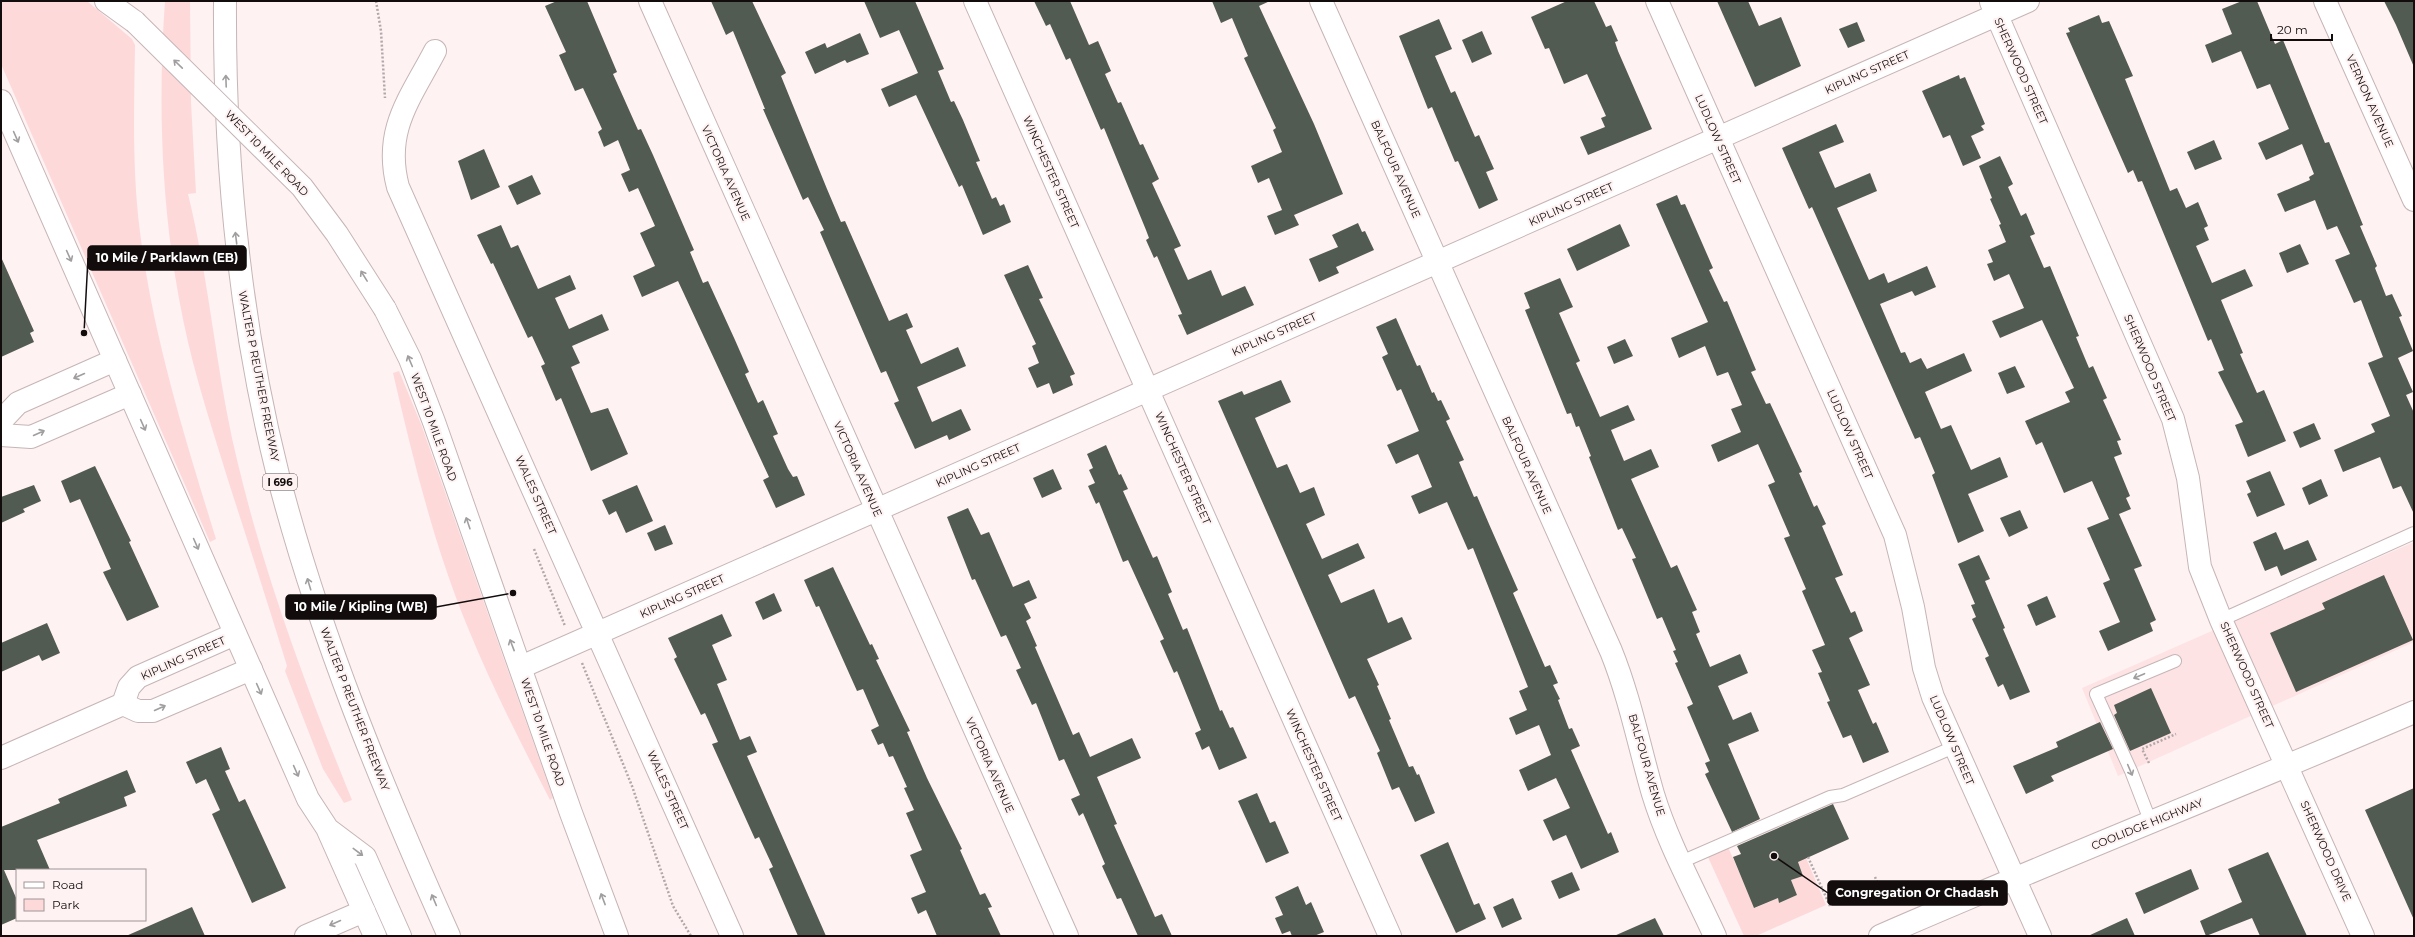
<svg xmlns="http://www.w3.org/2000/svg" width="2415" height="937" font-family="Montserrat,sans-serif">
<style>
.built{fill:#fee3e4}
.green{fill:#fed9da}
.building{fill:#525b51}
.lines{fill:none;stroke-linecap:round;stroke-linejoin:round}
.service-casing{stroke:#c6b5b6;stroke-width:14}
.minor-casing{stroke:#c6b5b6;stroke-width:24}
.secondary-casing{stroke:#c6b5b6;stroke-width:24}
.motorway-casing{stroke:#c6b5b6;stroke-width:24}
.path{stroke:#b2a8a9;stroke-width:2.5;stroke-dasharray:2 2;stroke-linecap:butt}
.service{stroke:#fff;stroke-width:12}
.minor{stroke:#fff;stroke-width:22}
.secondary{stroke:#fff;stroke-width:22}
.motorway{stroke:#fff;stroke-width:22}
.secondary-bridge-casing{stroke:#c6b5b6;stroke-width:24;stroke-linecap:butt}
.secondary-bridge{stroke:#fff;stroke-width:22}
.oneway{stroke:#a09e9e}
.labels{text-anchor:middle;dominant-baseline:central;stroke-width:4;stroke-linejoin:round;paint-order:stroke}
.shield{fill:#fef2f3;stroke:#595152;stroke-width:1}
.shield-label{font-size:10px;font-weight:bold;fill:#120c0d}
.street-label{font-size:11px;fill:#120c0d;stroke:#fef2f3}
.leader{fill:none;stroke:#120c0d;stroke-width:1.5}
.callout-dot{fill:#120c0d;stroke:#fef2f3;stroke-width:1.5}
.callout{fill:#120c0d;stroke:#120c0d;stroke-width:1.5}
.callout-label{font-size:12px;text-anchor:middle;font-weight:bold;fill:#fff}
</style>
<rect width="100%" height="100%" fill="#fef2f3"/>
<path class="built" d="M2414 542V642L2118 776 2082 688Z"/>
<path class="green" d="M1 1H87L132 39 135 45C134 107 132 170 140 232 153 337 185 438 216 539L210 542 1 64Z
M165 1H190L191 102 196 193 188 194C210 283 216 375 238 464 266 580 307 690 352 800L344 803 323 769 285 671 287 666C268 604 248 542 228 480 214 434 199 389 188 342 162 230 157 115 165 1Z
M399 371 421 424 553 798 550 800C521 743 492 687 468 628 434 546 413 459 393 373Z
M1728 847 1755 908 1778 898 1779 903 1797 895 1791 880 1803 876 1798 862 1806 858 1826 905 1756 936H1744L1707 855Z"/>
<path class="building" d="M557 1H587L617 72 613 74 638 130 641 129 653 155 694 250 690 252 703 283 708 281 735 340 749 372 745 374 758 403 763 400 778 434 773 436 788 469 793 477 797 476 805 495 776 508 763 480 769 477 678 281 642 297 633 276 655 266 640 233 655 226 638 188 629 192 621 174 630 170 618 140 604 147 598 132 602 129 583 88 575 91 559 55 566 52 545 6Z
M711 1H752L786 73 781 76 827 189 841 222 845 221 889 321 907 313 913 327 906 330 921 364 958 347 966 366 917 387 932 422 961 409 971 430 949 440 947 435 915 449 894 403 899 401 886 371 881 373 820 232 824 230 808 197 803 200 763 109H765L733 31 726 35Z
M864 1H915L944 69 938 71 951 102 954 101 963 120 980 161 976 162 992 199 996 197 1000 206 1004 204 1011 222 983 235 962 185 959 187 916 95 889 107 881 89 918 73 899 30 880 38Z
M1034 1H1070L1089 45 1098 41 1111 71 1105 74 1118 103 1121 102 1140 145 1143 144 1159 179 1152 183 1181 246 1174 249 1188 280 1211 270 1222 296 1245 286 1254 305 1187 335 1178 315 1182 314 1157 256 1154 258 1146 240 1149 238 1146 230 1104 128 1101 130 1070 58 1066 60 1050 24 1046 26Z
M1212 1H1270L1259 6 1314 124 1343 194 1294 215 1299 225 1275 235 1267 216 1282 210 1269 178 1258 183 1251 166 1282 152 1273 130 1276 128 1244 58 1248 56 1232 18 1221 23Z
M1567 1H1594L1606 27 1611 25 1618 41 1615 42 1618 51 1652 129 1588 155 1580 137 1605 127 1601 118 1606 116 1587 74 1564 84 1549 48 1545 49 1531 17Z
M1717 1H1748L1759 26 1781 17 1801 66 1755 87Z
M2242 1H2257L2275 44 2283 40 2325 143 2329 142 2363 225 2360 226 2377 266 2375 268 2386 296 2392 294 2402 316 2399 317 2413 351 2398 358 2413 392 2406 395 2414 413V514L2401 486 2393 489 2380 457 2343 472 2334 450 2375 432 2371 424 2390 416 2368 363 2383 357 2361 300 2354 303 2335 260 2350 254 2337 226 2327 230 2315 200 2285 212 2277 194 2310 180 2309 177 2314 174 2302 144 2266 160 2258 143 2289 129 2270 84 2257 89 2241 51 2212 63 2205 45 2232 34 2222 9Z
M2384 1H2414V67L2396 25Z
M2099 15 2102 23 2109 21 2133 76 2125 79 2170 191 2177 188 2186 208 2198 202 2208 226 2204 228 2209 240 2196 246 2212 283 2245 269 2253 286 2221 300 2243 353 2240 354 2257 393 2264 390 2286 441 2248 457 2235 425 2243 422 2218 372 2224 370 2211 339 2208 341 2142 181 2138 182 2133 170 2128 173 2066 33 2070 32 2068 28Z
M1439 19 1452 49 1435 56 1451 93 1455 91 1475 137 1479 135 1494 169 1486 172 1498 200 1479 209 1458 161 1455 162 1432 107 1428 109 1399 36Z
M1857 22 1865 41 1848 48 1839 29Z
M1482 31 1492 54 1472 63 1462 40Z
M860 33 869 54 847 63 845 60 815 74 805 52 825 43 827 48Z
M1959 75 1960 79 1965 77 1985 124 1981 126 1984 130 1971 136 1981 158 1963 166 1950 135 1943 138 1922 91Z
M1836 124 1844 142 1819 152 1835 188 1870 173 1877 191 1837 208 1869 280 1884 273 1888 283 1927 266 1936 287 1915 296 1912 291 1880 304 1901 353 1905 352 1910 363 1921 358 1927 369 1964 353 1972 371 1925 392 1941 429 1951 425 1971 470 2000 457 2008 477 1968 494 1984 531 1958 543 1932 475 1935 473 1920 437 1915 439 1812 207 1809 209 1782 148Z
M2214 140 2222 159 2195 170 2187 152Z
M484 149 500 187 471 200 458 161Z
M2000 156 2013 184 2008 187 2021 216 2026 213 2035 234 2030 236 2044 268 2050 266 2079 336 2076 337 2089 368 2093 366 2107 398 2103 400 2121 440 2117 441 2122 454 2114 457 2130 496 2126 498 2131 509 2119 514 2142 566 2134 569 2156 620 2150 623 2153 631 2108 651 2099 631 2120 622 2103 583 2110 580 2087 528 2109 519 2092 481 2064 493 2042 442 2036 445 2025 421 2070 402 2065 392 2074 388 2042 320 2000 338 1992 321 2024 308 2009 274 1994 281 1987 264 1993 262 1988 250 2006 242 1999 225 2001 224 1990 199 1992 198 1979 166Z
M532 175 541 194 517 205 508 186Z
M1677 195 1681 205 1685 204 1713 268 1709 270 1724 302 1727 301 1756 370 1751 372 1766 404 1770 403 1802 472 1799 473 1814 507 1817 505 1826 524 1822 526 1843 575 1835 578 1851 613 1855 611 1863 631 1849 638 1870 685 1858 690 1873 724 1876 722 1889 752 1863 763 1851 735 1843 738 1827 702 1830 701 1818 673 1822 672 1812 650 1825 645 1802 591 1806 589 1784 538 1790 536 1768 485 1775 482 1758 444 1718 462 1711 445 1741 432 1731 409 1742 405 1728 372 1717 376 1705 346 1679 358 1671 338 1708 322 1656 204Z
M1358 223 1362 232 1365 231 1374 250 1336 267 1339 273 1319 282 1309 259 1338 247 1332 235Z
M1620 224 1630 246 1577 271 1567 249Z
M501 225 511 248 518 245 538 289 570 275 576 289 555 298 569 329 602 314 609 330 572 346 580 363 571 367 591 413 608 408 628 454 591 471 561 398 556 401 541 366 545 364 532 336 528 338 493 263 491 264 477 235Z
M2300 244 2309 264 2287 273 2279 253Z
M1 257 34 331 30 333 34 342 1 357Z
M1028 265 1043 298 1039 299 1075 374 1070 376 1073 385 1053 394 1049 383 1037 388 1028 368 1039 363 1032 346 1036 344 1004 275Z
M1560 278 1573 307 1559 313 1580 361 1576 363 1600 417 1628 405 1635 420 1611 430 1624 461 1651 449 1659 467 1631 479 1671 568 1677 565 1697 610 1692 612 1700 632 1696 634 1710 667 1740 654 1748 673 1718 686 1733 720 1751 712 1759 731 1728 744 1760 819 1732 832 1705 774 1709 772 1705 763 1710 761 1687 707 1693 704 1675 663 1678 662 1673 651 1676 650 1662 617 1657 619 1632 559 1636 558 1622 528 1618 530 1589 457 1591 456 1579 426 1576 427 1571 413 1567 414 1525 310 1530 308 1524 293Z
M1396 318 1417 366 1420 365 1432 393 1434 392 1438 401 1441 400 1450 419 1446 421 1464 460 1459 462 1474 497 1477 496 1489 524 1518 590 1513 593 1545 667 1550 665 1558 683 1553 685 1560 699 1558 700 1569 729 1572 728 1580 746 1571 750 1608 834 1611 832 1619 852 1581 869 1566 835 1553 841 1543 820 1570 808 1556 778 1528 791 1519 770 1551 755 1539 725 1516 735 1509 718 1527 710 1519 691 1528 687 1473 548 1468 550 1447 502 1419 514 1411 496 1432 487 1418 454 1396 464 1387 445 1419 431 1401 389 1397 391 1382 357 1388 354 1376 327Z
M1625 339 1633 356 1614 364 1607 347Z
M2015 366 2025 387 2007 394 1998 373Z
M1281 380 1291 402 1255 418 1277 468 1287 464 1300 493 1314 487 1325 515 1306 524 1322 559 1358 543 1365 558 1328 575 1341 603 1374 589 1388 623 1402 617 1412 639 1367 659 1379 685 1377 686 1391 719 1389 720 1409 767 1413 766 1417 775 1419 774 1435 813 1415 822 1399 787 1392 790 1377 753 1380 751 1355 696 1349 699 1218 401 1242 391 1244 395Z
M2314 423 2321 439 2300 448 2293 432Z
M1106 445 1119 475 1121 474 1128 489 1123 491 1153 558 1157 556 1172 592 1168 594 1183 630 1187 628 1220 711 1222 710 1230 728 1233 727 1247 758 1219 770 1209 746 1202 750 1195 733 1201 730 1177 671 1174 673 1160 641 1164 639 1128 560 1123 562 1099 502 1096 504 1088 486 1095 483 1089 470 1093 468 1087 454Z
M95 466 131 541 129 542 159 607 127 621 103 572 111 569 80 499 70 503 61 481Z
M1053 469 1062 489 1042 498 1033 478Z
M2270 471 2285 505 2257 517 2247 494 2251 492 2246 481Z
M2321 479 2328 496 2309 505 2302 488Z
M34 485 41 501 23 509 25 512 1 523V497Z
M637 485 653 521 626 533 616 511 609 515 602 500Z
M968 508 981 535 989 532 1013 587 1029 580 1037 598 1024 604 1031 618 1026 621 1037 646 1035 647 1073 735 1079 732 1090 757 1132 738 1141 758 1097 777 1117 824 1114 825 1155 917 1162 914 1172 936H1138L1121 898 1117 899 1102 866 1105 864 1083 813 1079 816 1071 799 1080 795 1064 759 1059 761 1036 703 1032 705 1016 670 1021 668 1006 635 1001 637 975 579 972 580 947 517Z
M2020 510 2028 528 2009 537 2000 518Z
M665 525 673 544 655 551 647 533Z
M2276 532 2284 550 2308 540 2317 560 2281 576 2277 566 2265 571 2253 542Z
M1979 555 1990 579 1985 581 2005 628 2003 629 2030 692 2010 700 2003 684 1998 687 1985 658 1989 656 1972 619 1976 617 1971 605 1975 604 1958 564Z
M833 567 870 645 872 644 879 659 876 660 910 731 907 732 927 778 962 849 960 850 980 895 985 893 992 907 988 908 1001 936H937L926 910 918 914 911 898 926 892 910 855 922 850 906 813 914 810 904 788 907 787 893 756 889 757 883 743 878 745 871 730 879 726 863 689 857 691 819 606 816 607 804 580Z
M2384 575 2413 640 2296 692 2270 633 2325 609 2322 603Z
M774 593 782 611 763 620 755 602Z
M2047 596 2056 617 2036 626 2027 605Z
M722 614 732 636 712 645 727 680 717 684 740 740 750 736 757 752 747 756 826 936H798L769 869 773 867 759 837 755 839 712 744 718 742 705 713 701 715 674 659 677 657 668 638Z
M47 623 60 653 42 661 39 655 1 672V643Z
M2151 688 2171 733 2130 751 2114 715 2117 713 2114 705Z
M2100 722 2113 749 2051 776 2054 781 2026 794 2013 766 2058 747 2056 742Z
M221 747 230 769 225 771 239 802 245 799 286 888 252 903 212 814 220 810 206 779 196 784 186 762Z
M127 770 136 792 124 797 127 806 37 840 50 870H4L17 900V918L1 925V827L60 803 58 799Z
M2414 788V920L2365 810Z
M1257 793 1270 823 1275 821 1289 853 1266 863 1238 801Z
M1833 804 1849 839 1798 862 1803 876 1791 880 1797 895 1779 903 1778 898 1754 908 1733 857 1741 854 1737 846Z
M1448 842 1474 905 1479 903 1486 919 1456 933 1420 855Z
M2268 852 2307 936H2260L2252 918 2206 936 2200 921 2242 902 2228 869Z
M2191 869 2199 889 2144 914 2135 893Z
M1572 872 1580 890 1559 899 1551 881Z
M1298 886 1306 905 1311 902 1324 932 1314 936H1292L1290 931 1282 934 1275 918 1283 915 1275 897Z
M1513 898 1522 919 1502 928 1493 907Z
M192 907 205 936H126Z
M1655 918 1664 936H1614Z
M2127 918 2135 936H2088Z"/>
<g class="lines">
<g class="service-casing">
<path id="service" d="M2221 620 2414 533
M2151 823 2131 771 2096 694 2175 661
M1681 862 1830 797 1843 795 1954 747"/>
</g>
<g class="minor-casing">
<path id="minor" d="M650 1 1067 936
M975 1 1390 936
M1321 1 1611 651C1630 698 1639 746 1653 794 1668 843 1694 890 1715 936
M1657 1 1895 535 1913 607 1924 668 1933 697 2040 936
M2325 1 2414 200
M1991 2 2173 419 2188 478 2200 567 2221 620 2363 936
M435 51C410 99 383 130 398 187L732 936
M1 421 18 403 115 360
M1 435 31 437 130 394
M521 667 2028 1
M123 704 138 711H153L251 669
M1 758 123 704 129 687 138 677 235 634
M306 936 364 911"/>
</g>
<g class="secondary-casing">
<path id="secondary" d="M106 1 135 22
M1 101 308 799 327 828 375 936
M385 309 410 359 434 422 571 813 617 936
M329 830 365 857 400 936
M1880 936C2057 859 2237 788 2414 712"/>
</g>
<g class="motorway-casing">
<path id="motorway" d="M225 1C224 160 239 320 278 475 319 634 382 786 449 936"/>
</g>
<path class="path" d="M376 1 381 31 385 98
M534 549 565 626
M582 663 632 786 673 906 691 936
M2149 763 2142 749 2176 734
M1808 857 1830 906
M1875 877 1878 884"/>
<use href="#service" class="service"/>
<use href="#minor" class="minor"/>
<use href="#secondary" class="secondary"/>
<use href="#motorway" class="motorway"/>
<g class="secondary-bridge-casing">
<path id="secondary-bridge" d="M135 22 302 187 337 234 385 309"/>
</g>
<use href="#secondary-bridge" class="secondary-bridge"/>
</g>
<defs><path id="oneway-shaft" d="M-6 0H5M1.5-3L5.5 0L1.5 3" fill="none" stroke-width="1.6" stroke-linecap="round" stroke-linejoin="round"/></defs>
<g class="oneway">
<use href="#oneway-shaft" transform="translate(178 64) rotate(-136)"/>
<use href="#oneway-shaft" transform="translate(226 81) rotate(-92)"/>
<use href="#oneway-shaft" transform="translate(16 137) rotate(66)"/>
<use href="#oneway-shaft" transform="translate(236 238) rotate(-97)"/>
<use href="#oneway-shaft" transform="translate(69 256) rotate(66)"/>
<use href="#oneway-shaft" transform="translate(364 276) rotate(-122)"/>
<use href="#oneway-shaft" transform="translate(410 361) rotate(-113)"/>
<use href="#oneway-shaft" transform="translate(79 376) rotate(156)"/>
<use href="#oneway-shaft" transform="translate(143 425) rotate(66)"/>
<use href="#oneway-shaft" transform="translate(39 433) rotate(-24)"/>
<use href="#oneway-shaft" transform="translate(468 523) rotate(-109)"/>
<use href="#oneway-shaft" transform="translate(196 544) rotate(66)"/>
<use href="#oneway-shaft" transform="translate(309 584) rotate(-107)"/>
<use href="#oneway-shaft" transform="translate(512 645) rotate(-111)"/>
<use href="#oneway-shaft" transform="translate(2139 676) rotate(157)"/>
<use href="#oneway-shaft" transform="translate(259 689) rotate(66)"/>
<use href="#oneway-shaft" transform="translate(160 708) rotate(-24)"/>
<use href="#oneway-shaft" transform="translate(2130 770) rotate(67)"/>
<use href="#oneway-shaft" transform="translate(296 771) rotate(66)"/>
<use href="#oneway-shaft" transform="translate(358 852) rotate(37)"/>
<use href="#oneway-shaft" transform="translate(603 899) rotate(-111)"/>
<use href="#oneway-shaft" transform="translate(434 900) rotate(-113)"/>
<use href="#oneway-shaft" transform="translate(335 923) rotate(156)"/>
</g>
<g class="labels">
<rect class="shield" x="263" y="474" width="34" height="16" rx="3"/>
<g class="shield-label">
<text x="280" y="482">I 696</text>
</g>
<g class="street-label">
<text transform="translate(2021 71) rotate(66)">SHERWOOD STREET</text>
<text transform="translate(1867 72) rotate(-24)">KIPLING STREET</text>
<text transform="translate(2370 101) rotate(66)">VERNON AVENUE</text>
<text transform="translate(1718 139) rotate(66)">LUDLOW STREET</text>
<text transform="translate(267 153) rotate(46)">WEST 10 MILE ROAD</text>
<text transform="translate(1396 169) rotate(66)">BALFOUR AVENUE</text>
<text transform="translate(1051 172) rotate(66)">WINCHESTER STREET</text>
<text transform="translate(726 173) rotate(66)">VICTORIA AVENUE</text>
<text transform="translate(1571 204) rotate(-24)">KIPLING STREET</text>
<text transform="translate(1274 334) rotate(-24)">KIPLING STREET</text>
<text transform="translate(2150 368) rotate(67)">SHERWOOD STREET</text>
<text transform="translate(259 376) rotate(79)">WALTER P REUTHER FREEWAY</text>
<text transform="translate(434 427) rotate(70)">WEST 10 MILE ROAD</text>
<text transform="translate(1850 434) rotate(66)">LUDLOW STREET</text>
<text transform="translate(978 465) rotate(-24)">KIPLING STREET</text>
<text transform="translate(1527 465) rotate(66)">BALFOUR AVENUE</text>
<text transform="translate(1183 468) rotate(66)">WINCHESTER STREET</text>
<text transform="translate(858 469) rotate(66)">VICTORIA AVENUE</text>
<text transform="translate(536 495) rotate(66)">WALES STREET</text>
<text transform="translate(682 596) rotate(-24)">KIPLING STREET</text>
<text transform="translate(183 658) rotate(-24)">KIPLING STREET</text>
<text transform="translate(2247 675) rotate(66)">SHERWOOD STREET</text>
<text transform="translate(355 709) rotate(69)">WALTER P REUTHER FREEWAY</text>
<text transform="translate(543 732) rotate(71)">WEST 10 MILE ROAD</text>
<text transform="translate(1952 740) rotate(67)">LUDLOW STREET</text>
<text transform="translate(990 765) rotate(66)">VICTORIA AVENUE</text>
<text transform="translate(1314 765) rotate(66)">WINCHESTER STREET</text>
<text transform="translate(1647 765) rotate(74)">BALFOUR AVENUE</text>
<text transform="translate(668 790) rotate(66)">WALES STREET</text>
<text transform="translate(2147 824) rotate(-22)">COOLIDGE HIGHWAY</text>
<text transform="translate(2326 851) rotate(66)">SHERWOOD DRIVE</text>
</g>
</g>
<path class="leader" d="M84 333L88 258M513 593L436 607M1774 856L1828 893"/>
<g class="callout-dot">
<circle cx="84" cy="333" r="4"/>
<circle cx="513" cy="593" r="4"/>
<circle cx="1774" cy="856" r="4"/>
</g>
<g class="callout">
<rect x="88" y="246" width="158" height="24" rx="4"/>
<rect x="286" y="595" width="150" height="24" rx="4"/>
<rect x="1828" y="881" width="179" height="24" rx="4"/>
</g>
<g class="callout-label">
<text x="167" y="262">10 Mile / Parklawn (EB)</text>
<text x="361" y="611">10 Mile / Kipling (WB)</text>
<text x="1917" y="897">Congregation Or Chadash</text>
</g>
<rect width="2415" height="937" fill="none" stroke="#120c0d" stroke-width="4"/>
<rect x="16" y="869" width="130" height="52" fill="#fef2f3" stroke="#a09697"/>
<rect x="24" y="882" width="20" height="6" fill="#ffffff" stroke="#a09697"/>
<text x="52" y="889" font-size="12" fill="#120c0d">Road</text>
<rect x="24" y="899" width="20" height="12" fill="#fed9da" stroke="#a09697"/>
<text x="52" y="909" font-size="12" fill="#120c0d">Park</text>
<path d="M2271 34v6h61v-6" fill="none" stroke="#120c0d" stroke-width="2"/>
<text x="2277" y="34" font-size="12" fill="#120c0d" stroke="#fef2f3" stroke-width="3" paint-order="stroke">20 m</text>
</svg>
